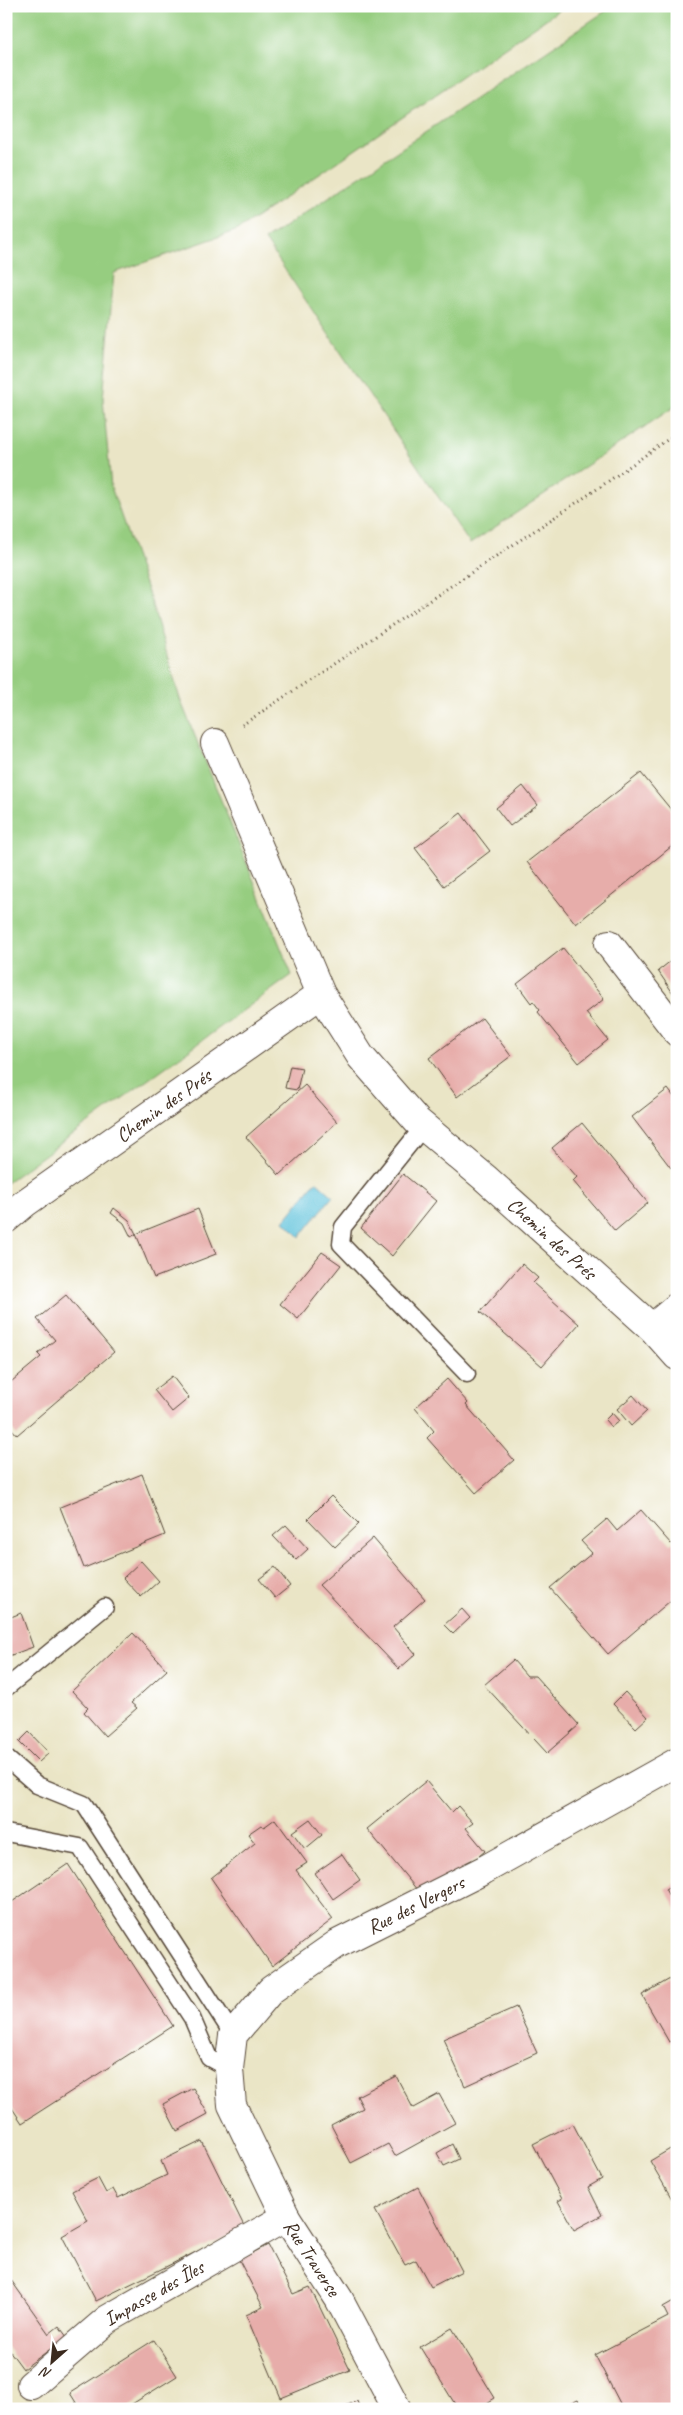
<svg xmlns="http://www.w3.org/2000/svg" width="683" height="2415" font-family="Caveat,sans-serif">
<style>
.green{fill:#96cd80;stroke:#687c4f}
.water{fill:#5cc1da;stroke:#4c767c}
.building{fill:#e7adaa}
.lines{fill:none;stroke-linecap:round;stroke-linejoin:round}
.lane-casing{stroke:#554637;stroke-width:19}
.street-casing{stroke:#554637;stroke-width:30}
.path{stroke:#554637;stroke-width:3;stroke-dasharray:1 4;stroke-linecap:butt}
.lane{stroke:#fff;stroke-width:16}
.street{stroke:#fff;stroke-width:28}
.labels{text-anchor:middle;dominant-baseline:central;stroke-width:4;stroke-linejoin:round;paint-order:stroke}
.street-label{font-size:20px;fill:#3b2a1e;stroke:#fff}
</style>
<rect width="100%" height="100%" fill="#fff"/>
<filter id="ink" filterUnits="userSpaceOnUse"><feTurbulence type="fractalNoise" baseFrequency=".02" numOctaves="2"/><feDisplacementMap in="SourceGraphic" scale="10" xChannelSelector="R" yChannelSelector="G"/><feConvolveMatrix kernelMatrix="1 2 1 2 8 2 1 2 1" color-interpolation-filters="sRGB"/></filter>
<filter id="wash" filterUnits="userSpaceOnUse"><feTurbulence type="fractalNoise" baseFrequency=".0096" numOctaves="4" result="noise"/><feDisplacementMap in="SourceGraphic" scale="20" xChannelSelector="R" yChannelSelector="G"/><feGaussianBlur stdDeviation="1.12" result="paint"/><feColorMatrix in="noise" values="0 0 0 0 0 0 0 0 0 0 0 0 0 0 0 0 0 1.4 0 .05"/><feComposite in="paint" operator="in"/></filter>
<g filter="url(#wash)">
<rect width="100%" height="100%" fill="#eae5c6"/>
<path class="green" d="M6 6H565L238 230 114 273 103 399 111 487 152 604 180 699 292 975 6 1183Z
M613 6H677V405L470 544 265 240Z"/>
<path class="water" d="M316 1181 333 1196 300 1237 284 1221Z"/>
<g id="blocks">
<path class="building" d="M641 773 677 817V842L576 924 527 862Z
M523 786 538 805 510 826 496 808Z
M461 813 490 851 444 886 415 848Z
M563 948 604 999 586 1013 608 1040 579 1063 538 1012 540 1010 533 1001 531 1003 517 984Z
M677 956V995L675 996 658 971Z
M482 1018 511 1056 457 1097 429 1058Z
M290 1066 302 1068 297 1090 285 1088Z
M305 1085 337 1122 279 1175 246 1137Z
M668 1089 677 1101V1164L671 1168 632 1117Z
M582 1123 648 1203 615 1231 573 1181 577 1177 552 1148Z
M403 1174 436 1201 392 1256 361 1228Z
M114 1208 129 1220 136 1234 131 1237 124 1223 111 1213Z
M198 1209 216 1254 154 1278 136 1234Z
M322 1252 341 1265 298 1319 280 1304Z
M522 1264 538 1278 533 1283 579 1324 542 1366 480 1312Z
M66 1295 114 1352 17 1435 6 1422V1386L41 1357 38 1354 55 1340 37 1319Z
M172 1376 189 1398 172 1412 154 1390Z
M447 1379 468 1403 466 1405 514 1460 476 1493 427 1438 434 1431 415 1408Z
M633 1395 647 1411 631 1426 617 1409Z
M612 1413 619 1421 611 1427 605 1420Z
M142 1474 165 1535 84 1568 60 1507Z
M331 1496 359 1524 335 1547 308 1519Z
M641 1510 671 1544 677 1539V1595L608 1654 550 1588 592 1553 581 1541 607 1519 617 1531Z
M286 1525 308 1549 296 1560 273 1536Z
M373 1538 425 1599 393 1627 416 1654 399 1669 319 1585Z
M141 1561 159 1581 141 1597 123 1578Z
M275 1567 290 1586 275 1598 259 1579Z
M462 1609 470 1618 453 1634 444 1625Z
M21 1613 33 1647 6 1657V1619Z
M133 1633 167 1670 131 1703 137 1708 105 1736 84 1712 88 1708 72 1691Z
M513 1660 527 1676H535L579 1725 547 1753 484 1685Z
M625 1692 648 1717 636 1728 613 1704Z
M29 1732 49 1753 39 1762 19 1742Z
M426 1781 452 1812 458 1806 473 1823 466 1828 485 1851 459 1873 418 1891 367 1829Z
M275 1819 307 1863 296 1870 333 1919 272 1966 211 1878 255 1843 248 1834 261 1825 264 1827Z
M310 1819 322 1835 305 1849 292 1832Z
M342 1854 360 1880 333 1899 315 1873Z
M68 1864 173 2026 22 2123 6 2099V1906Z
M677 1882V1910L665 1889Z
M677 1975V2037L669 2042 642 1995Z
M516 2007 537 2053 465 2086 443 2039Z
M396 2076 413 2108 439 2094 455 2123 395 2156 388 2144 351 2163 331 2125 363 2108 357 2096Z
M193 2088 208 2114 177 2131 163 2104Z
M573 2124 602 2179 588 2187 602 2215 574 2230 558 2201 562 2199 533 2144Z
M202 2141 245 2228 96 2301 62 2236 88 2221 72 2191 98 2178 106 2193 113 2189 118 2198 167 2175 161 2161Z
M452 2144 459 2159 444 2166 437 2153Z
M677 2145V2196L672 2199 650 2161Z
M418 2187 462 2271 431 2287 416 2260 405 2265 375 2210Z
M268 2245 293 2294 310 2287 350 2370 281 2398 246 2315 263 2307 239 2260Z
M6 2273 49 2334 59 2326 67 2337 23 2369 6 2346Z
M677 2299V2409H623L595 2355 668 2317 663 2307Z
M452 2328 495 2398 477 2409H458L420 2347Z
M154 2340 177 2376 124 2409H80L70 2393Z
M578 2400 583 2409H559Z
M357 2401 360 2409H338Z"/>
</g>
</g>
<g filter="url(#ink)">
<use href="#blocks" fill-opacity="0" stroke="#554637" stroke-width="1"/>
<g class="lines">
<g class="lane-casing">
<path id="lane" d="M424 1126 343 1227 341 1244 467 1374
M6 1688 105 1607
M6 1758 37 1785 84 1804 233 2035
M6 1833 80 1847 192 2018 209 2058 229 2069"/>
</g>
<g class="street-casing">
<g id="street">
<path id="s1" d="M215 743 321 994 361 1057 417 1121 485 1178 652 1328 677 1356"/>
<path d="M609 944 677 1032"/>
<path id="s2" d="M6 1219 25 1203 321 994"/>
<path d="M652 1328 677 1307"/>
<path id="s3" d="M31 2385 108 2319 286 2217"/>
<path id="s4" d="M397 2409 339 2299 286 2217 232 2105 229 2069 233 2035 271 1990 337 1944 484 1870 677 1762"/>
</g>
</g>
<path class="path" d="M242 725 600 487 677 433"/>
<use href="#lane" class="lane"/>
<use href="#street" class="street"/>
</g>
</g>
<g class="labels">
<g class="street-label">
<text stroke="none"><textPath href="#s2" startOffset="194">Chemin des Prés</textPath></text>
<text stroke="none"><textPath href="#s1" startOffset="611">Chemin des Prés</textPath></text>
<text stroke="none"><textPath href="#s4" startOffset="644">Rue des Vergers</textPath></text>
<text transform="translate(312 2258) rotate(57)">Rue Traverse</text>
<text stroke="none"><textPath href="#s3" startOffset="154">Impasse des Îles</textPath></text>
</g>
</g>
<rect width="683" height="2415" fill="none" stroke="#fff" stroke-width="25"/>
<g transform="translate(52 2362) rotate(207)" stroke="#ffffff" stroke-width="4" paint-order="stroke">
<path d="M0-4L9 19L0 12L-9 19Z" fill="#3b2a1e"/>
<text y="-8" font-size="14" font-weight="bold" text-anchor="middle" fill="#3b2a1e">N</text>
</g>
</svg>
